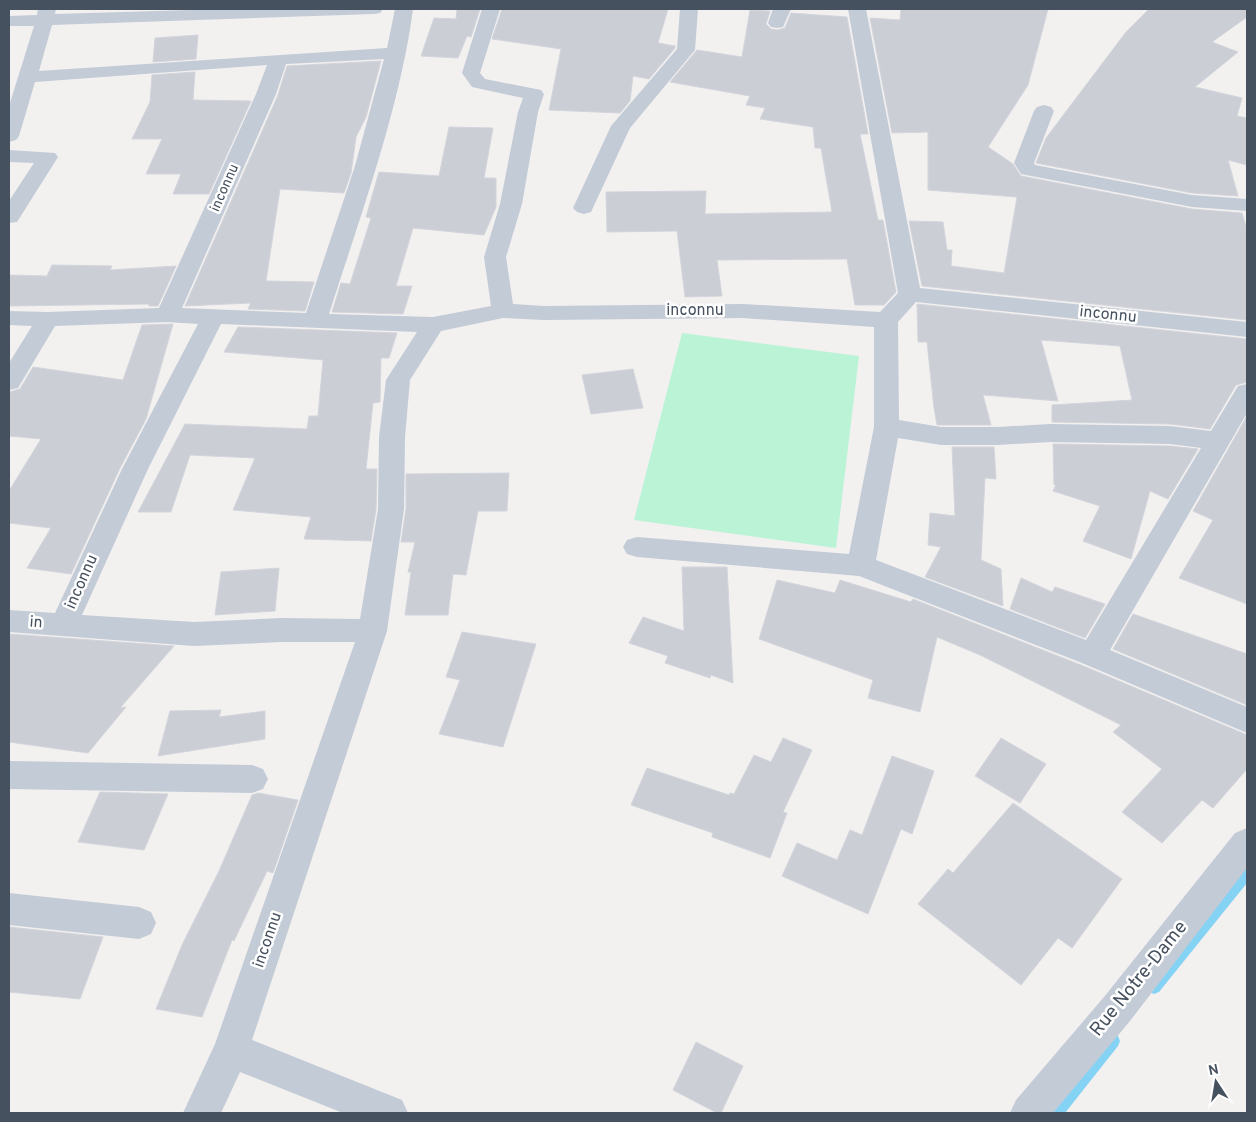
<svg xmlns="http://www.w3.org/2000/svg" width="1256" height="1122" font-family="Overpass,sans-serif">
<style>
.green{fill:#bbf3d6}
.lines{fill:none;stroke-linecap:round;stroke-linejoin:round}
.stream{fill:#85d3f4;fill-rule:evenodd}
.building{fill:#ccced6;stroke:#d3d5dc}
.minor{fill:#c3cbd6;fill-rule:evenodd}
.labels{text-anchor:middle;dominant-baseline:central;stroke-width:5;stroke-linejoin:round;paint-order:stroke}
.far-street-label{font-size:14px;fill:#46515f;stroke:#fff}
.street-label{font-size:16px;fill:#46515f;stroke:#fff}
.near-street-label{font-size:19px;fill:#46515f;stroke:#fff}
</style>
<rect width="100%" height="100%" fill="#f3f0f0"/>
<path class="green" d="M682 333 859 356 836 548 634 520Z"/>
<g class="lines">
<path class="stream" d="M1247 869V883L1159 992 1154 994 1149 992 1148 988 1149 984 1243 870Z
M1113 1034 1118 1036 1120 1041 1118 1046 1065 1113H1050L1052 1108 1108 1036Z"/>
</g>
<path class="building" d="M457 9H480L471 37 467 36 458 58 421 56 434 18 456 19Z
M502 9H668L658 43 675 46V48L649 79 633 76 630 101 620 113 549 110 561 49 492 39Z
M901 9H1048L1028 85 988 147 1013 164 1021 176 1192 209 1242 213 1247 230V320L922 286 909 221 943 222 947 250H952L951 266 1004 273 1017 197 928 190V132L892 133 870 18 900 20Z
M1149 9H1247V17L1212 42 1238 52 1195 87 1242 98 1237 116 1247 118V165L1228 160 1238 196 1192 193 1036 163 1046 138 1126 32Z
M750 10 770 11 766 24 771 29 777 30 785 28 791 13 847 17 868 134H860L878 220H883L896 292 884 305H855L847 259 717 260 722 296 685 297 677 231 607 232 606 192 706 191 705 214 832 212 821 148H815L813 127 760 119 765 108 746 105 750 96 670 82 697 50 742 57Z
M198 35 196 59 153 62 155 38Z
M381 61 366 117 356 137 351 173 344 193 280 189 266 281 314 282 305 311 248 309 251 303 185 306 278 95 287 66Z
M195 72 193 100 251 101 209 194H173L181 174H146L162 139H132L150 102 152 75Z
M449 127 493 128 484 178H496V207L484 235 413 228 396 286H412L403 314 332 312 341 283 350 284 371 218 366 217 379 172 439 176Z
M52 265 112 266 110 270 176 266 158 306H149V304L9 306V275L47 276Z
M917 304 1247 339V382L1236 385 1210 429 1170 424 1052 422V405L1132 400 1120 346 1041 340 1058 401 983 395 991 425H937L934 408 927 342H918Z
M173 324 146 419 120 468 71 574 27 568 51 528 9 523V491L41 439 9 436V392L20 389 33 367 123 380 142 325Z
M238 327 397 333 389 358H381L380 402 373 403 366 469H377L376 509 371 541 304 539 311 517 233 510 255 458 190 455 171 512H138L185 424 307 429 309 416H318L323 360 224 352Z
M633 369 643 408 591 414 582 375Z
M1247 416V604L1179 578 1213 520 1193 511Z
M1053 444 1170 446 1198 449 1168 499 1150 491 1131 559 1083 541 1100 506 1053 491 1056 485H1054Z
M952 447H994L996 479 985 478 981 560 1001 569 1003 606 925 577 941 547 928 545 930 513 955 516Z
M509 473 507 511H478L466 575 453 574 448 615H405L411 572H408L415 542H401L406 509V474Z
M682 567H727L733 683 711 675 710 678 665 663 668 656 629 643 643 617 684 631Z
M279 568 275 611 215 615 221 572Z
M1021 578 1052 592 1055 587 1105 604 1085 638 1010 609Z
M777 580 835 593 840 580 911 602 913 599 1081 665 1247 735V769L1213 808 1202 800 1162 843 1122 812 1162 769 1113 732 1121 725 980 655 937 637 920 712 868 698 873 680 759 639Z
M1133 614 1247 654V705L1113 649Z
M462 632 536 644 503 747 439 734 460 680 446 677Z
M9 634 174 646 120 708 126 707 88 753 9 742Z
M221 710 219 717 265 711V739L158 756 170 711Z
M783 738 812 750 783 812 787 813 770 858 712 837 713 833 631 805 647 768 729 795 730 793 734 794 754 755 771 762Z
M1001 738 1046 764 1020 803 975 776Z
M892 756 934 771 912 834 901 829 868 914 782 876 797 843 837 860 850 830 862 835Z
M100 792 168 794 144 850 78 842Z
M258 793 298 800 273 873 267 871 234 941 232 940 202 1017 156 1009 182 945 219 871 252 795Z
M1013 803 1122 879 1072 948 1058 938 1021 985 918 904 948 869 953 873Z
M9 927 103 937 80 999 9 992Z
M696 1042 743 1066 721 1113H717L673 1090Z"/>
<g class="lines">
<path class="minor" d="M38 9H56L55 14 223 9H383L380 13 374 14 52 25 39 71 387 48 395 9H413C400 108 360 217 329 314L433 317 491 306 484 257 500 204 518 112 523 98 472 87 462 73 482 9H500L480 73 485 79 541 90 544 94 538 112 522 204 506 257 513 304 544 306 743 304 880 312 898 293 848 9H866L920 288 1247 322V337L916 302 898 322 899 420 941 427H997L1050 424 1170 426 1211 431 1238 386 1247 384V413L1110 650 1247 707V733L1082 663 859 576 637 557 627 554 623 547 627 540 637 537 849 554 874 427V327L743 318 544 320 503 318 441 331 410 380 405 437 404 509 387 631 252 1040 402 1100 408 1113H343L240 1072 221 1113H183L215 1044 355 642H281L194 646 9 632V610L55 613 122 469 198 324 167 322 55 326 18 388 9 390V363L32 326 9 325V311L48 312 159 308 256 94 267 65 35 82 19 136 16 140 9 142V106L34 26H9V16L37 15ZM384 59 355 166 306 313 182 308 276 94 286 64ZM221 324 417 332 386 380 379 437 378 509 360 619 281 618 194 622 82 615 148 469ZM898 438 941 445H997L1050 442 1170 444 1201 448 1086 640 876 560Z
M680 9H698L695 50 630 128 591 212 584 214 577 212 573 208 611 126 677 49Z
M773 9H791L783 27 777 28 771 27 768 23Z
M1044 105 1051 107 1054 111 1034 163 1035 165 1192 195 1247 199V211L1192 207 1021 174 1014 163 1034 111 1037 107Z
M9 150 55 153 58 157 17 222 9 223V201L34 163 9 162Z
M9 761 252 765 263 769 268 779 263 789 252 793 9 789Z
M1247 828V868L1130 1021 1053 1113H1010L1016 1100 1104 997 1235 833Z
M9 893 139 907 151 912 156 923 151 934 139 939 9 925Z"/>
</g>
<g class="labels">
<g class="far-street-label">
<text transform="translate(225 188) rotate(-66)">inconnu</text>
</g>
<g class="street-label">
<text x="695" y="311">inconnu</text>
<text transform="translate(1108 315) rotate(6)">inconnu</text>
<text transform="translate(82 582) rotate(-66)">inconnu</text>
<text transform="translate(36 623) rotate(4)">in</text>
<text transform="translate(268 940) rotate(-71)">inconnu</text>
</g>
<g class="near-street-label">
<text transform="translate(1139 979) rotate(-51)">Rue Notre-Dame</text>
</g>
</g>
<rect width="1256" height="1122" fill="none" stroke="#46515f" stroke-width="20"/>
<g transform="translate(1216 1082) rotate(348)" stroke="#ffffff" stroke-width="4" paint-order="stroke">
<path d="M0-4L9 19L0 12L-9 19Z" fill="#46515f"/>
<text y="-8" font-size="14" font-weight="bold" text-anchor="middle" fill="#46515f">N</text>
</g>
</svg>
